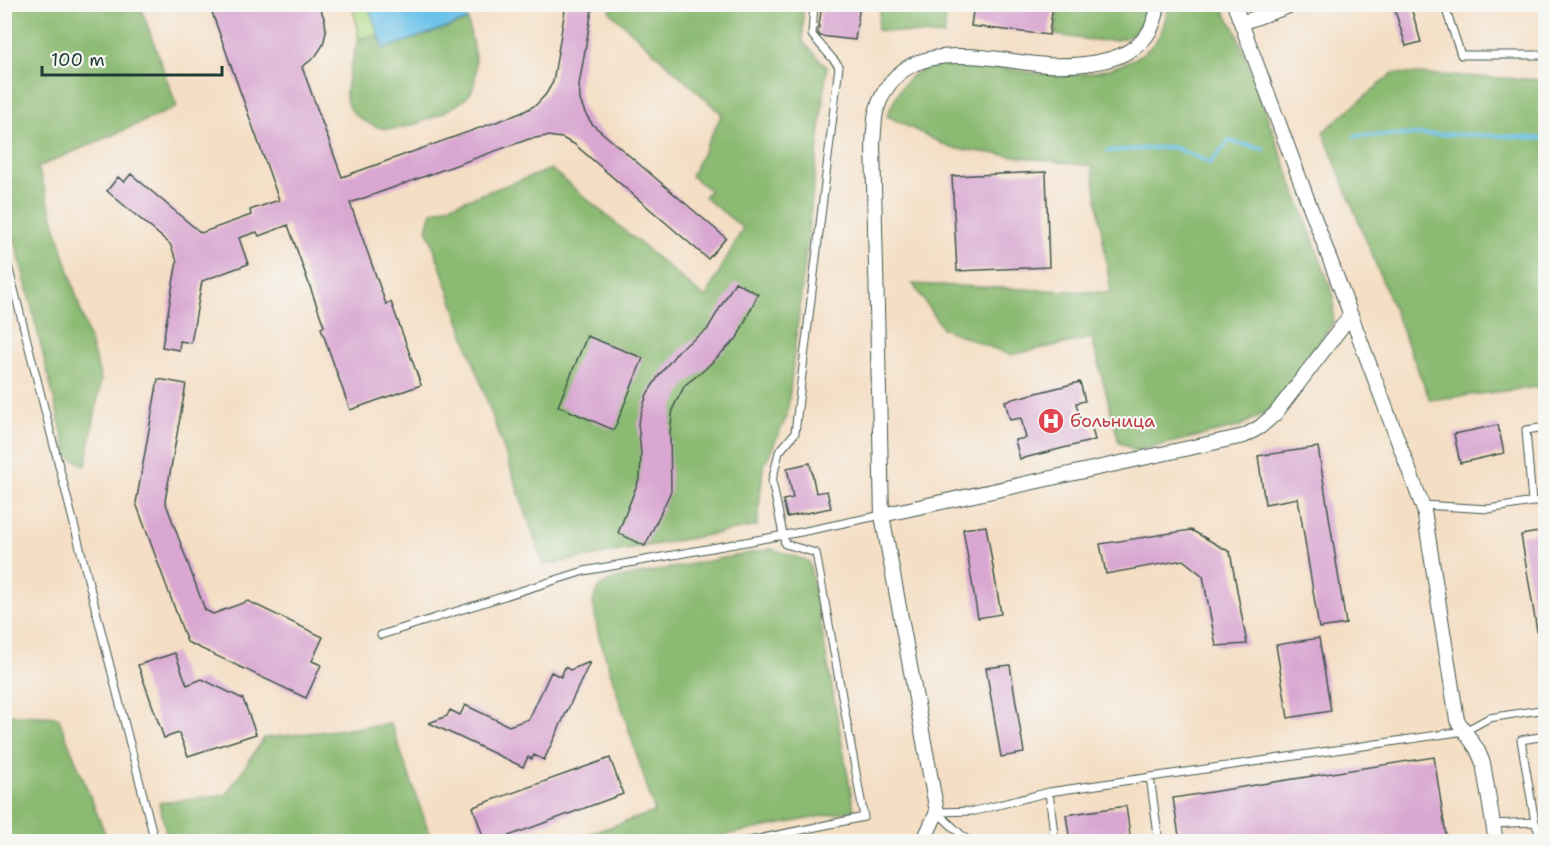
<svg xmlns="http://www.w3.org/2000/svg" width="1550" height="846" font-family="'Shantell Sans',sans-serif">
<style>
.green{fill:#afda85;stroke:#678c5c;stroke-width:1.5}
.forest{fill:#8bba72;stroke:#557c53;stroke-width:1.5}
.water{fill:#6cc2e9;stroke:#46808e;stroke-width:1.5}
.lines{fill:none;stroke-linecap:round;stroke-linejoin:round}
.stream{stroke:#6cc2e9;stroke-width:4}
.building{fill:#d9a7d1}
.lane-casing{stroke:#3f554a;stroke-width:9}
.street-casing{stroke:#3f554a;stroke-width:16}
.lane{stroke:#fff;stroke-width:7}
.street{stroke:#fff;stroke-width:14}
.labels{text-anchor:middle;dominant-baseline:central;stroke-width:4.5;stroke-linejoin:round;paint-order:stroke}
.health-label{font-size:18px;fill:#be3a42;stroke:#f6f6f2;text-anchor:start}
</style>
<rect width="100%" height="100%" fill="#f6f6f2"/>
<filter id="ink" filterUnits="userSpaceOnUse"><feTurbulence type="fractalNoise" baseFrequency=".0167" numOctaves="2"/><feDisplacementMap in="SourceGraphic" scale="12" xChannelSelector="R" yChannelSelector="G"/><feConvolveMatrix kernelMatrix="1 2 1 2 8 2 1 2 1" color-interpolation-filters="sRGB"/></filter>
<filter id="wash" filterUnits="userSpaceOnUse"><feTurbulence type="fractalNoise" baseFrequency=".008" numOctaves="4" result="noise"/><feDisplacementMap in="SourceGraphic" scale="24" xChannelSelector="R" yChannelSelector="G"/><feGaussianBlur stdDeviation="1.35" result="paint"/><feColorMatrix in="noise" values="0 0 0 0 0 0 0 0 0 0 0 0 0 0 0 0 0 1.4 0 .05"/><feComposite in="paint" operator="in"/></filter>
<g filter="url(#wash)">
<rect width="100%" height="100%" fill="#f4dec4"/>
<path class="green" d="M352 5H368L379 35 358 39V28Z"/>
<path class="forest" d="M4 5H140L177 107 38 167 101 379 86 466 68 456 5 199Z
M611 5H803V42L827 67 787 416 763 468 757 526 544 565 427 228 432 212 551 169 705 298 743 228 704 197 710 190 691 176 722 114 610 12Z
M881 5H947L944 36 877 30Z
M1058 5V4L1149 5C1142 55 1092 39 1055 35Z
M1168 5H1220L1235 29 1334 297 1333 323 1270 410 1238 427 1135 451 1119 442 1092 338 1010 355 942 328 913 284 1111 293 1092 166 951 148 887 116C894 101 900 85 914 74 946 51 1007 71 1044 74 1071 76 1101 74 1125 63 1154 51 1164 36 1168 5Z
M468 20C471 41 482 72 471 92 462 108 411 128 393 129 376 130 348 116 346 98 344 86 355 53 358 39L379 35 384 49Z
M1393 73 1545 80V386L1430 400 1323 132Z
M771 549 809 561 854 810 694 841H567L655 812 598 633 593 601 599 587 614 579Z
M4 714 58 717 108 841H5Z
M391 724 432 841H168L159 803 226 795 264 738Z"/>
<path class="water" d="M368 5H463L468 20 384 49Z"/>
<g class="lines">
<path class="stream" d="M1355 136C1419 134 1482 133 1546 139
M1108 151 1173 147 1210 163 1229 141 1263 149"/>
</g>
<g id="blocks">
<path class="building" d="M209 4H319L325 21 326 32 323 45 315 57 302 67 342 177 521 113 536 105 546 94 553 82 566 4H593L579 85 580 100 585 113 592 124 726 238 708 259 574 144 562 138 547 136 529 139 350 203 386 304 391 302 421 385 350 410 321 328 324 326 288 225 259 236 257 232 239 238 248 264 202 281 191 343 180 341 179 350 162 347 177 261 170 244 107 191 118 177 124 182 131 174 201 233 251 215 250 210 279 200Z
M822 4H860L855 40 820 36 818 33Z
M974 4H1053L1049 35 971 26Z
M1393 4H1410L1421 42 1406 46Z
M1046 172 1049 267 957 271 952 176Z
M735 282 758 294 737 338 703 371 685 385 673 408 670 433 671 491 645 546 618 533 640 477 641 454 638 423 647 394 660 374 680 349 707 330Z
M587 336 643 358 614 430 558 406Z
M158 379 186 384 165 501 205 610 213 614 248 601 323 637 312 661 321 665 306 698 187 642 136 503Z
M1080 382 1085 401 1076 403 1081 423 1090 421 1095 440 1020 459 1015 440 1026 438 1021 418 1010 420 1005 401Z
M1498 425 1504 453 1460 463 1454 434Z
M1318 447 1346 624 1319 628 1298 498 1265 504 1258 456Z
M810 463 816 493 827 491 831 508 787 517 783 500 793 498 787 468Z
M986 526 1001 614 978 618 963 529Z
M1191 530 1230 552 1247 644 1216 646 1203 576 1183 560 1106 574 1100 544Z
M1544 531 1545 649H1540L1521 535Z
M1319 638 1331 711 1288 718 1276 645Z
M175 653 187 685 202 679 243 699 256 734 188 756 179 733 164 738 138 665Z
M590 662 544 760 534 755 532 759 528 757 523 767 429 723 447 716 450 710 460 715 465 705 509 726 529 719 551 672 561 677 565 667 570 670Z
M1010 665 1024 753 1001 757 986 668Z
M1434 757 1447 842H1180L1173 798Z
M610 758 623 794 492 842H485L473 807Z
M1126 806 1131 842H1070L1066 815Z"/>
</g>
</g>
<g filter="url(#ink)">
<use href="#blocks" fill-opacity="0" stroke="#3f554a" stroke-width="1.5"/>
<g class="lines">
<g class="lane-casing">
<path id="lane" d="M1444 4 1461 55H1546
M4 250 155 842
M1532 502 1526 430 1546 427
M1423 505 1488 509 1546 500
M381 635 584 571 801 532 882 515
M1150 777 1159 842
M937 812 975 811 1049 792
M937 812 969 842
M1493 824 1535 822
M744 842 864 817 816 553 785 544 772 481 779 452 795 433 839 66 812 35 814 4
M1055 842 1049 792 1465 731 1489 718 1546 709
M1542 842 1535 822 1521 740 1546 736"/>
</g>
<g class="street-casing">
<path id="street" d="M1234 4 1424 510 1457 720 1477 749 1483 763 1496 842
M1241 23 1295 4
M882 515 1244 436 1260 427 1275 414 1350 316
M923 842 937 812 882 515 873 144C874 134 874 122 876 112 899 31 986 60 1047 65 1071 66 1096 65 1119 56 1143 46 1155 30 1158 4"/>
</g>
<use href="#lane" class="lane"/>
<use href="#street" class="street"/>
</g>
</g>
<defs>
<g id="hospital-disc" transform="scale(1.35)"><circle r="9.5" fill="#e0444e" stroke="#f6f6f2"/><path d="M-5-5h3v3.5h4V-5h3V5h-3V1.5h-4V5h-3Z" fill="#fff"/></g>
</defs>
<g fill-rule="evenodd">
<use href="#hospital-disc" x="1051" y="421"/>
</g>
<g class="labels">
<g class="health-label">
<text x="1070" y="421">больница</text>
</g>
</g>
<rect width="1550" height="846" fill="none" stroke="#f6f6f2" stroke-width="24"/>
<path d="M42 66v9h180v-9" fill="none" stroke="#1f3d34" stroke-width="3"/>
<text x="51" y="66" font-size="18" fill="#1f3d34" stroke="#f6f6f2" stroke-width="4.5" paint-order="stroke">100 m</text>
</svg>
